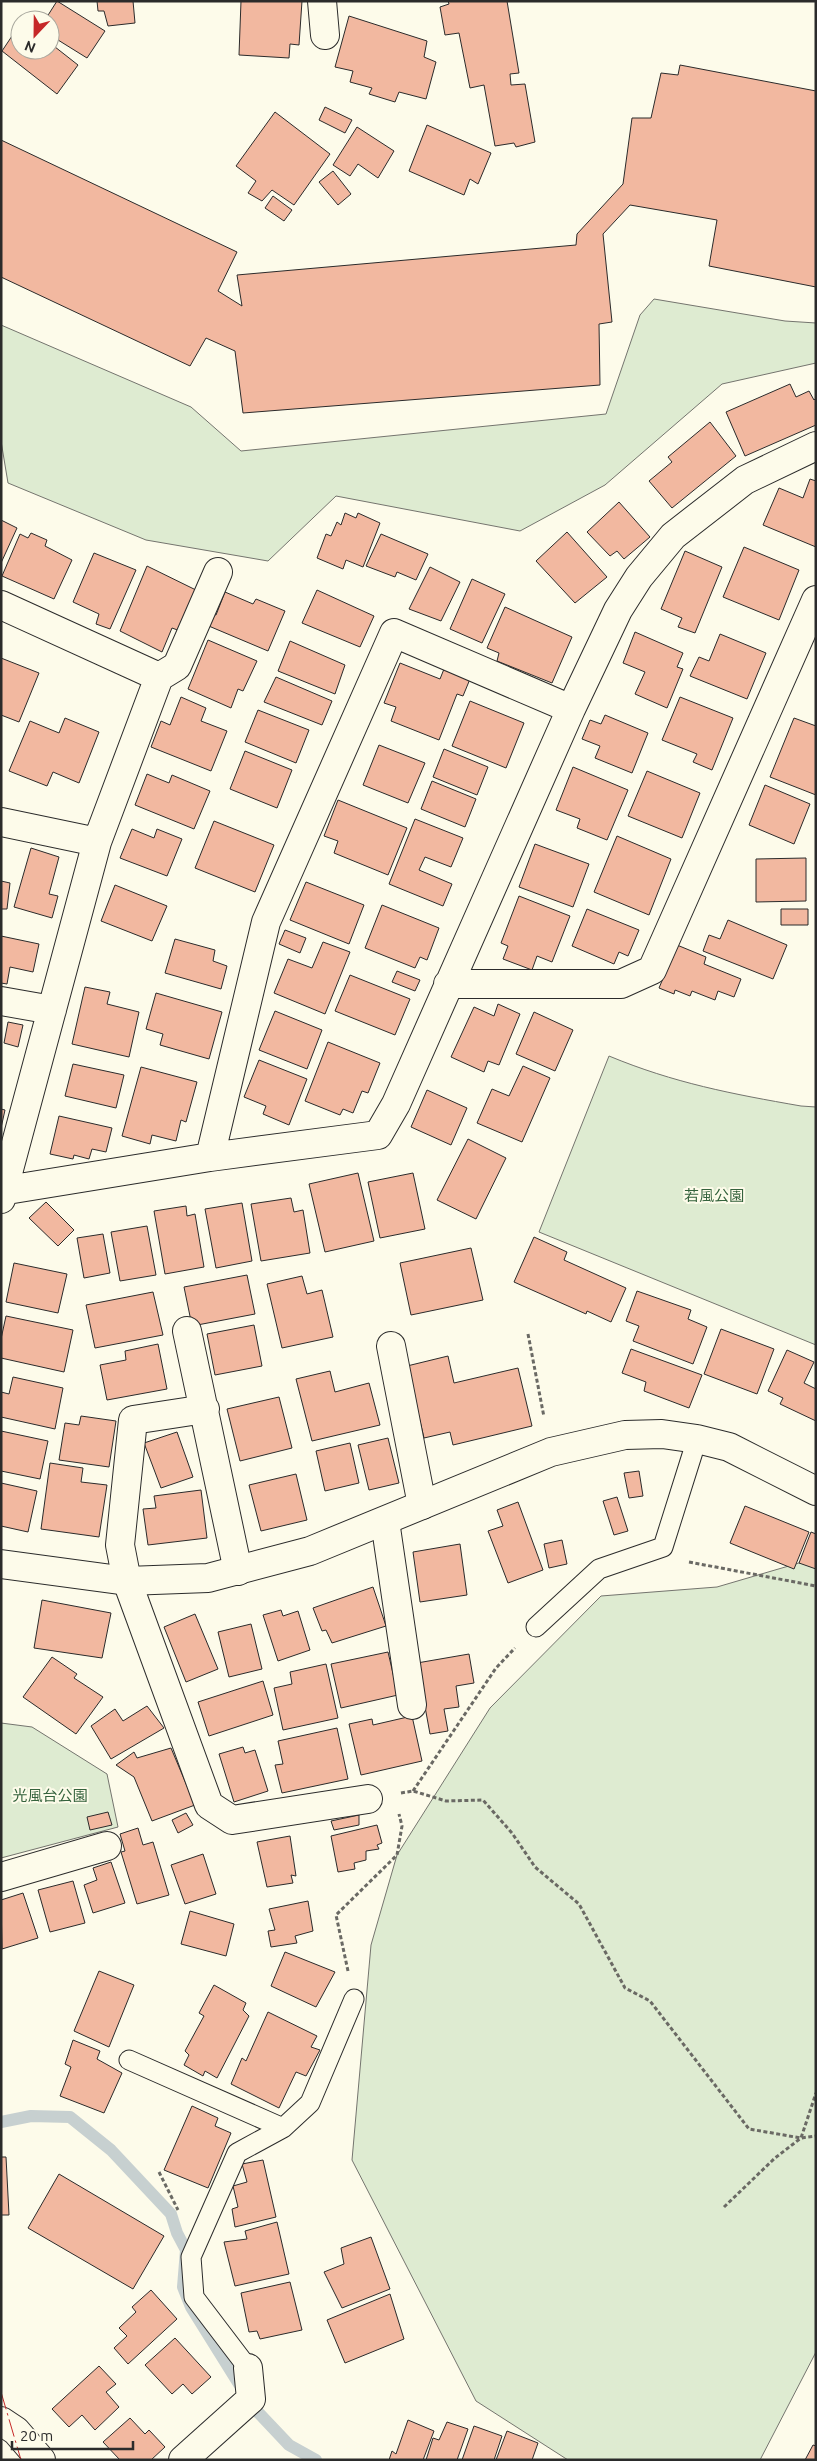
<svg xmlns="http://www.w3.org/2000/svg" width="817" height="2461" font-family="Ubuntu,'Noto Sans JP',sans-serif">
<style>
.green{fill:#deebd1;stroke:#74746e}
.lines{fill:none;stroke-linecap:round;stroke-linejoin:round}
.stream{stroke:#c7d0d0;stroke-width:12}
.building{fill:#f2b8a0;stroke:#2b2b2b}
.service-casing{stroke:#2b2b2b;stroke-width:21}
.minor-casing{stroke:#2b2b2b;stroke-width:30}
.tertiary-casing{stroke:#2b2b2b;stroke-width:30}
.path{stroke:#6a6964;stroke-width:3;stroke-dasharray:4 2.5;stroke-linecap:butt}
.service{stroke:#fdfbea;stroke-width:19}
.minor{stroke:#fdfbea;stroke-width:28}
.tertiary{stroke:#fdfbea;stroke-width:28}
.power{stroke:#c62828;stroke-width:1;stroke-dasharray:18 4 2.5 4;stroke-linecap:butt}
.labels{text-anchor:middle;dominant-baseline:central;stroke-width:4;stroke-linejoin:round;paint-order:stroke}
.park-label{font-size:15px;fill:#34623c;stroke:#fdfbea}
</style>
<rect width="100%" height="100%" fill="#fdfbea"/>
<path class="green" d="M654 299 785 321 816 323V363L722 384 605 485 520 531 336 496 268 561 146 540 8 483 1 441V325L191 407 241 451 606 414 640 315Z
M609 1056C674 1083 732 1094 801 1106L816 1107V1345L539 1232Z
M816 1558V2352L760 2460H568L476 2401 352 2160 371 1945 397 1855 490 1708 601 1596 717 1587Z
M1 1723 32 1727 107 1774 118 1827 1 1858Z"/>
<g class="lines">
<path class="stream" d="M1 2122 31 2116 70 2117 111 2150 171 2214 177 2233 186 2250 183 2287 191 2307 239 2384
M252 2406 289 2445 316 2460"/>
</g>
<path class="building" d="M57 1 105 31 87 58 50 35V20H45Z
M97 1H133L135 23 108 26 104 11H98Z
M241 1H302L299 45 290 44 289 58 239 55Z
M448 1H507L519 73 510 74 511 85 525 84 535 142 516 147 514 143 495 146 484 85 470 88 459 33 445 35 440 7 449 4Z
M349 16 427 41 424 57 436 62 426 99 399 92 395 102 369 94 372 88 350 82 353 71 335 67Z
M20 24V50H50V43L78 65 57 94 2 51Z
M680 65 816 91V287L709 266 717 220 630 205 603 234 612 322 599 324 600 385 243 413 235 351 206 338 190 366 1 277V140L237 252 218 291 242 306 237 275 576 245 577 234 623 184 632 118H651L661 73 678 75Z
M325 107 352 120 345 133 319 120Z
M275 112 330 154 294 205 272 190 262 201 248 193 256 181 236 166Z
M427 125 491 153 478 184 470 179 464 195 409 171Z
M357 127 394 151 378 178 358 164 350 176 333 165Z
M333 171 351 194 338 205 319 182Z
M273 196 292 210 284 221 265 208Z
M790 384 796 397 809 391 814 400 816 398V425L745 456 726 412Z
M710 422 736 456 672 508 649 481 672 462 668 457Z
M810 479 816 481V547L763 525 779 488 803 498Z
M619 502 650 537 624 559 617 551 610 556 587 532Z
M345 513 356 518 358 513 380 523 363 567 346 560 343 569 317 558 326 534 331 536 337 522 341 525Z
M1 520 17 528 1 563Z
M567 532 607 577 575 603 536 561Z
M31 533 47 540 45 546 72 560 54 599 2 576 20 534 28 538Z
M381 534 428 554 416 580 397 572 395 577 366 566Z
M744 547 799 570 779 620 723 597Z
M685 551 722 567 695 633 678 627 682 618 661 609Z
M94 553 136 570 110 629 96 624 99 614 73 602Z
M147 566 200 592 183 632 172 628 162 652 120 631Z
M430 567 460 582 441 621 409 609Z
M472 579 505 594 482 643 450 629Z
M317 590 374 616 360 647 302 623Z
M225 592 253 604 256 599 285 611 268 651 204 624 209 613 216 615Z
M505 607 572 637 552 683 497 661 499 653 487 648Z
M635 632 683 653 677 667 683 669 667 708 635 694 645 672 623 663Z
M720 634 766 653 747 699 690 676 699 657 709 661Z
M208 640 257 661 243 691 238 689 231 708 188 689Z
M290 641 345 665 335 694 278 671Z
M1 658 39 673 19 722 1 715Z
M400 663 440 679 444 669 470 679 463 696 457 694 439 740 391 721 396 707 384 703Z
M276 677 332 701 322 725 264 702Z
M181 697 206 708 201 721 227 731 211 771 151 747 161 721 170 725Z
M680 697 733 718 712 770 693 762 697 754 662 740Z
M470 701 524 723 506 768 452 746Z
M258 710 309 730 296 763 245 742Z
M605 715 648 733 632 773 595 758 600 746 582 739 590 720 601 724Z
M65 718 99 732 79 783 53 772 47 786 9 771 30 721 59 733Z
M794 718 816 726V795L770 777Z
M379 745 425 763 408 803 363 785Z
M444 749 488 767 477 795 433 777Z
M245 751 292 770 277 808 230 789Z
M573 767 628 790 607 840 577 828 580 819 556 810Z
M647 771 700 793 682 838 628 816Z
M147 774 169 783 172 775 210 791 194 829 135 805Z
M432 781 476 799 465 827 421 809Z
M765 785 810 804 794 844 749 825Z
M338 800 407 828 388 875 334 853 338 841 324 836Z
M415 819 463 838 451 867 425 857 419 870 452 884 443 906 389 884Z
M214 821 274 845 255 892 195 868Z
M132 829 154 838 157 829 182 839 167 876 120 858Z
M617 836 671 859 649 915 594 892Z
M535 844 589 864 573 907 519 887Z
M31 848 59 857 49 894 58 896 52 918 14 907Z
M806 858V901L756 902V859Z
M1 881 10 883 7 909H1Z
M306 882 364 905 349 944 290 920Z
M115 885 167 906 152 941 101 921Z
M519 896 570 916 552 962 537 956 532 970 503 959 508 946 501 943Z
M382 905 439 928 427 960 420 957 415 968 365 948Z
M587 909 639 930 628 956 619 952 614 964 572 946Z
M781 909H808V925H781Z
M728 920 787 945 773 979 703 951 709 935 720 939Z
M285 930 306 938 300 953 279 944Z
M1 936 39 944 33 972 10 967 7 984 1 983Z
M175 939 215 950 213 961 227 966 221 989 165 973Z
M323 942 350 952 325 1014 274 993 288 959 312 968Z
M677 945 706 957 704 964 741 979 734 997 718 991 715 1000 692 991 690 996 675 990 674 994 659 988Z
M397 971 420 980 415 991 392 982Z
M350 975 410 999 395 1035 335 1011Z
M85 987 110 992 107 1004 139 1012 129 1057 72 1044Z
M156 993 222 1012 209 1059 160 1045 163 1034 146 1029Z
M498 1004 520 1014 499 1065 488 1061 484 1072 451 1057 474 1007 494 1016Z
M275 1011 322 1030 307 1069 259 1050Z
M534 1012 573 1030 555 1071 516 1054Z
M8 1022 23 1025 18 1047 4 1043Z
M328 1042 380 1063 368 1093 362 1091 353 1113 343 1109 340 1115 305 1101Z
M259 1060 307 1079 289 1125 263 1114 266 1106 244 1097Z
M73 1064 124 1075 116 1108 65 1096Z
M523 1066 550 1078 522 1142 477 1123 492 1089 509 1096Z
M141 1067 197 1082 186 1122 181 1120 176 1141 152 1135 150 1144 122 1136Z
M427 1090 467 1108 451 1145 411 1127Z
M1 1109 5 1110 1 1128Z
M59 1116 112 1128 106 1152 92 1149 89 1159 74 1155 73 1159 50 1154Z
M468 1139 506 1158 476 1219 437 1200Z
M358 1173 374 1241 325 1252 309 1184Z
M413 1173 425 1229 380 1238 368 1182Z
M291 1198 294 1212 303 1210 310 1253 261 1261 251 1204Z
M46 1202 74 1230 58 1246 29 1218Z
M242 1203 252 1261 216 1268 205 1209Z
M186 1206 187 1216 195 1214 204 1267 165 1274 154 1211Z
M147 1226 156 1275 120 1281 111 1232Z
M103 1234 110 1273 84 1278 77 1238Z
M534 1237 567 1252 564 1260 626 1288 611 1322 587 1311 586 1314 514 1282Z
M471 1248 483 1300 411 1315 400 1263Z
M14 1263 67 1274 58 1313 6 1302Z
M247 1275 255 1314 192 1326 184 1287Z
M302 1276 307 1294 322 1290 333 1337 282 1348 267 1284Z
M637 1291 691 1310 688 1319 707 1327 693 1364 633 1341 639 1326 626 1321Z
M153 1292 163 1335 95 1348 86 1305Z
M6 1316 73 1330 64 1372 1 1358V1339Z
M254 1325 262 1366 215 1375 207 1334Z
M721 1329 774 1349 757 1394 704 1374Z
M158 1344 167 1389 107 1400 100 1365 126 1360 125 1351Z
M631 1349 702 1375 689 1408 644 1391 646 1382 622 1373Z
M787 1350 814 1362 804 1383 816 1389V1421L780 1404 783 1398 768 1391Z
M448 1356 454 1383 518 1368 532 1426 453 1445 450 1432 424 1438 407 1366Z
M330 1371 335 1392 369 1383 380 1425 312 1441 296 1379Z
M13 1377 63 1388 55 1429 1 1417V1392L9 1394Z
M279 1397 292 1448 240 1461 227 1409Z
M81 1416 116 1421 109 1467 59 1460 65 1423 79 1425Z
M1 1431 48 1441 40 1479 1 1471Z
M177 1432 193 1477 161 1488 144 1443Z
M388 1438 399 1483 369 1490 358 1445Z
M350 1443 359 1483 325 1491 316 1451Z
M50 1463 83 1468 81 1482 107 1485 99 1537 41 1529Z
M639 1471 643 1496 629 1498 624 1473Z
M296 1474 307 1520 261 1531 249 1485Z
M1 1483 37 1491 28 1532 1 1526Z
M201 1490 207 1538 148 1545 143 1509 156 1508 154 1496Z
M617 1497 628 1531 614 1535 603 1501Z
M518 1502 543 1570 508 1583 488 1531 503 1526 497 1510Z
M745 1506 809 1532 794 1569 730 1543Z
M811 1532 816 1534V1569L799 1563Z
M562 1540 567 1564 549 1568 544 1544Z
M460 1544 467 1595 420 1602 413 1552Z
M373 1587 386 1626 332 1643 326 1630 322 1631 313 1608Z
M42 1600 111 1613 102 1658 34 1648Z
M281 1610 283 1616 298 1611 310 1650 278 1661 263 1615Z
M195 1614 218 1669 186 1682 164 1627Z
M251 1624 262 1669 229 1677 218 1632Z
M388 1652 398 1695 341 1708 331 1664Z
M469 1654 474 1683 456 1686 459 1707 444 1709 448 1731 430 1734 417 1663Z
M52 1657 77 1674 74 1678 103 1697 76 1734 23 1697Z
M326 1664 338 1718 283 1730 274 1688 292 1684 290 1672Z
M263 1681 273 1715 209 1736 198 1702Z
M147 1706 164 1728 111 1759 91 1726 115 1709 123 1721Z
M412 1716 422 1761 361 1775 349 1724 372 1719 373 1725Z
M337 1728 348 1779 282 1793 275 1765 283 1764 278 1741Z
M243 1747 245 1753 255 1750 268 1791 234 1802 219 1754Z
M171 1748 195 1805 152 1821 134 1777 116 1765 134 1752 137 1758Z
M108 1812 112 1825 90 1830 87 1817Z
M186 1813 193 1825 178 1833 172 1820Z
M359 1815V1825L334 1830 331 1821Z
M377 1825 382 1843 377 1845 379 1849 366 1851V1860L354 1863 355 1869 338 1872 331 1836Z
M138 1828 143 1845 153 1842 169 1895 137 1904 121 1852 125 1851 120 1834Z
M290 1836 296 1876 291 1875 293 1883 267 1887 257 1842Z
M203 1854 216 1894 185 1904 171 1865Z
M111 1862 125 1903 93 1913 84 1885 97 1880 93 1868Z
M73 1881 85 1923 50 1932 38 1890Z
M23 1893 38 1938 2 1949 1 1900Z
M308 1901 313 1931 295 1936 297 1943 271 1947 268 1931 275 1930 269 1909Z
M190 1911 234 1924 226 1956 181 1944Z
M285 1952 335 1972 316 2007 271 1986Z
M99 1971 134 1985 109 2047 74 2031Z
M214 1985 246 2003 243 2010 249 2016 217 2078 205 2071 203 2076 184 2065 189 2055 185 2051 204 2016 199 2013Z
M268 2012 317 2036 311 2047 320 2050 306 2076 296 2072 279 2108 231 2084 242 2058 246 2061Z
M73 2040 100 2051 97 2059 122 2073 104 2113 60 2096 71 2067 65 2064Z
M192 2106 218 2118 215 2126 231 2133 208 2188 164 2170Z
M1 2157H6L9 2215H1Z
M263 2160 276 2217 235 2227 232 2209 238 2207 233 2186 247 2182 242 2164Z
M59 2174 164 2236 133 2289 28 2228Z
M277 2222 289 2274 235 2286 224 2242 247 2239 245 2231Z
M371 2237 390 2289 342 2308 324 2272 344 2264 341 2248Z
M290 2282 302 2330 260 2339 257 2331 249 2332 241 2293Z
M151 2290 177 2319 128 2364 114 2348 127 2336 119 2328 136 2312 132 2307Z
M390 2294 404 2339 345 2363 327 2320Z
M175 2338 211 2377 192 2394 183 2384 172 2394 145 2365Z
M99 2366 116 2384 106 2392 119 2407 95 2430 82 2415 69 2427 52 2409Z
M130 2418 145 2434 149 2430 165 2447 151 2460H120L103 2442Z
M408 2420 434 2431 423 2460H389L392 2451 396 2454Z
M447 2422 468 2429 457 2460H426L433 2438 439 2440Z
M474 2426 502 2436 494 2460H462Z
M507 2431 538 2443 532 2460H496Z
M813 2445 816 2446V2460H805Z"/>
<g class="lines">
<g class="service-casing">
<path id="service" d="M536 1627 599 1569 663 1547 697 1439
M129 2060 283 2128
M248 2368 194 2297 191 2257 237 2153 283 2128 310 2103 354 1999"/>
</g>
<g class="minor-casing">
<path id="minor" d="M322 1 325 35
M1 605 159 677 97 842 1 1199
M159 677 177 666 218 572
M1 822 97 842
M448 984H621L652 970 816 600
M1 1001 52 1010
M210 1157 266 922 394 633 571 709
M1 1191 210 1157 378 1135 396 1104 571 709 618 610 639 577 673 536 745 480 816 446
M187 1331 238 1571
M391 1346 422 1505
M205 1409 133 1420 120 1545 127 1581 209 1805 232 1820 368 1799
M385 1521 412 1705
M1 1877 107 1846
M1 2421 16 2431 41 2460
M183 2460 251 2399 248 2368"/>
</g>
<g class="tertiary-casing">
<path id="tertiary" d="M1 1564 127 1581 208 1578 310 1551 551 1452 625 1435 662 1434 697 1439 729 1447 816 1491"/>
</g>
<path class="path" d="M528 1334 544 1417
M689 1562 816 1586
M413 1791 496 1668 515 1648
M401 1793 413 1791 446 1801 483 1800 512 1833 535 1867 579 1904 625 1988 650 2001 749 2129 801 2138 816 2136
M348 1971 336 1915 397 1855 402 1826 399 1814
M159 2172 178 2210
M724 2207 775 2158 801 2138 816 2093"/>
<use href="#service" class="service"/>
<use href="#minor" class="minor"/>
<use href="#tertiary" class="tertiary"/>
<path class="power" d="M1 2392 21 2460"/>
</g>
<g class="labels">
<g class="park-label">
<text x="714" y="1195">若風公園</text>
<text x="50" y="1795">光風台公園</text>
</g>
</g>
<rect width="817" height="2461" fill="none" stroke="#2b2b2b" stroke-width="5"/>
<g transform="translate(35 35) rotate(202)"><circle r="24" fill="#fdfbea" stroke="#a9a89e"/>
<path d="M0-4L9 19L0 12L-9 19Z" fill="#c62828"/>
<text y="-8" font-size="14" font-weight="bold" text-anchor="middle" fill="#2b2b2b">N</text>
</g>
<path d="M12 2441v8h121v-8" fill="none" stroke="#2b2b2b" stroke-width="2.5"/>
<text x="20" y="2441" font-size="15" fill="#2b2b2b" stroke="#fdfbea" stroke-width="4" paint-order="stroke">20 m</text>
</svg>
